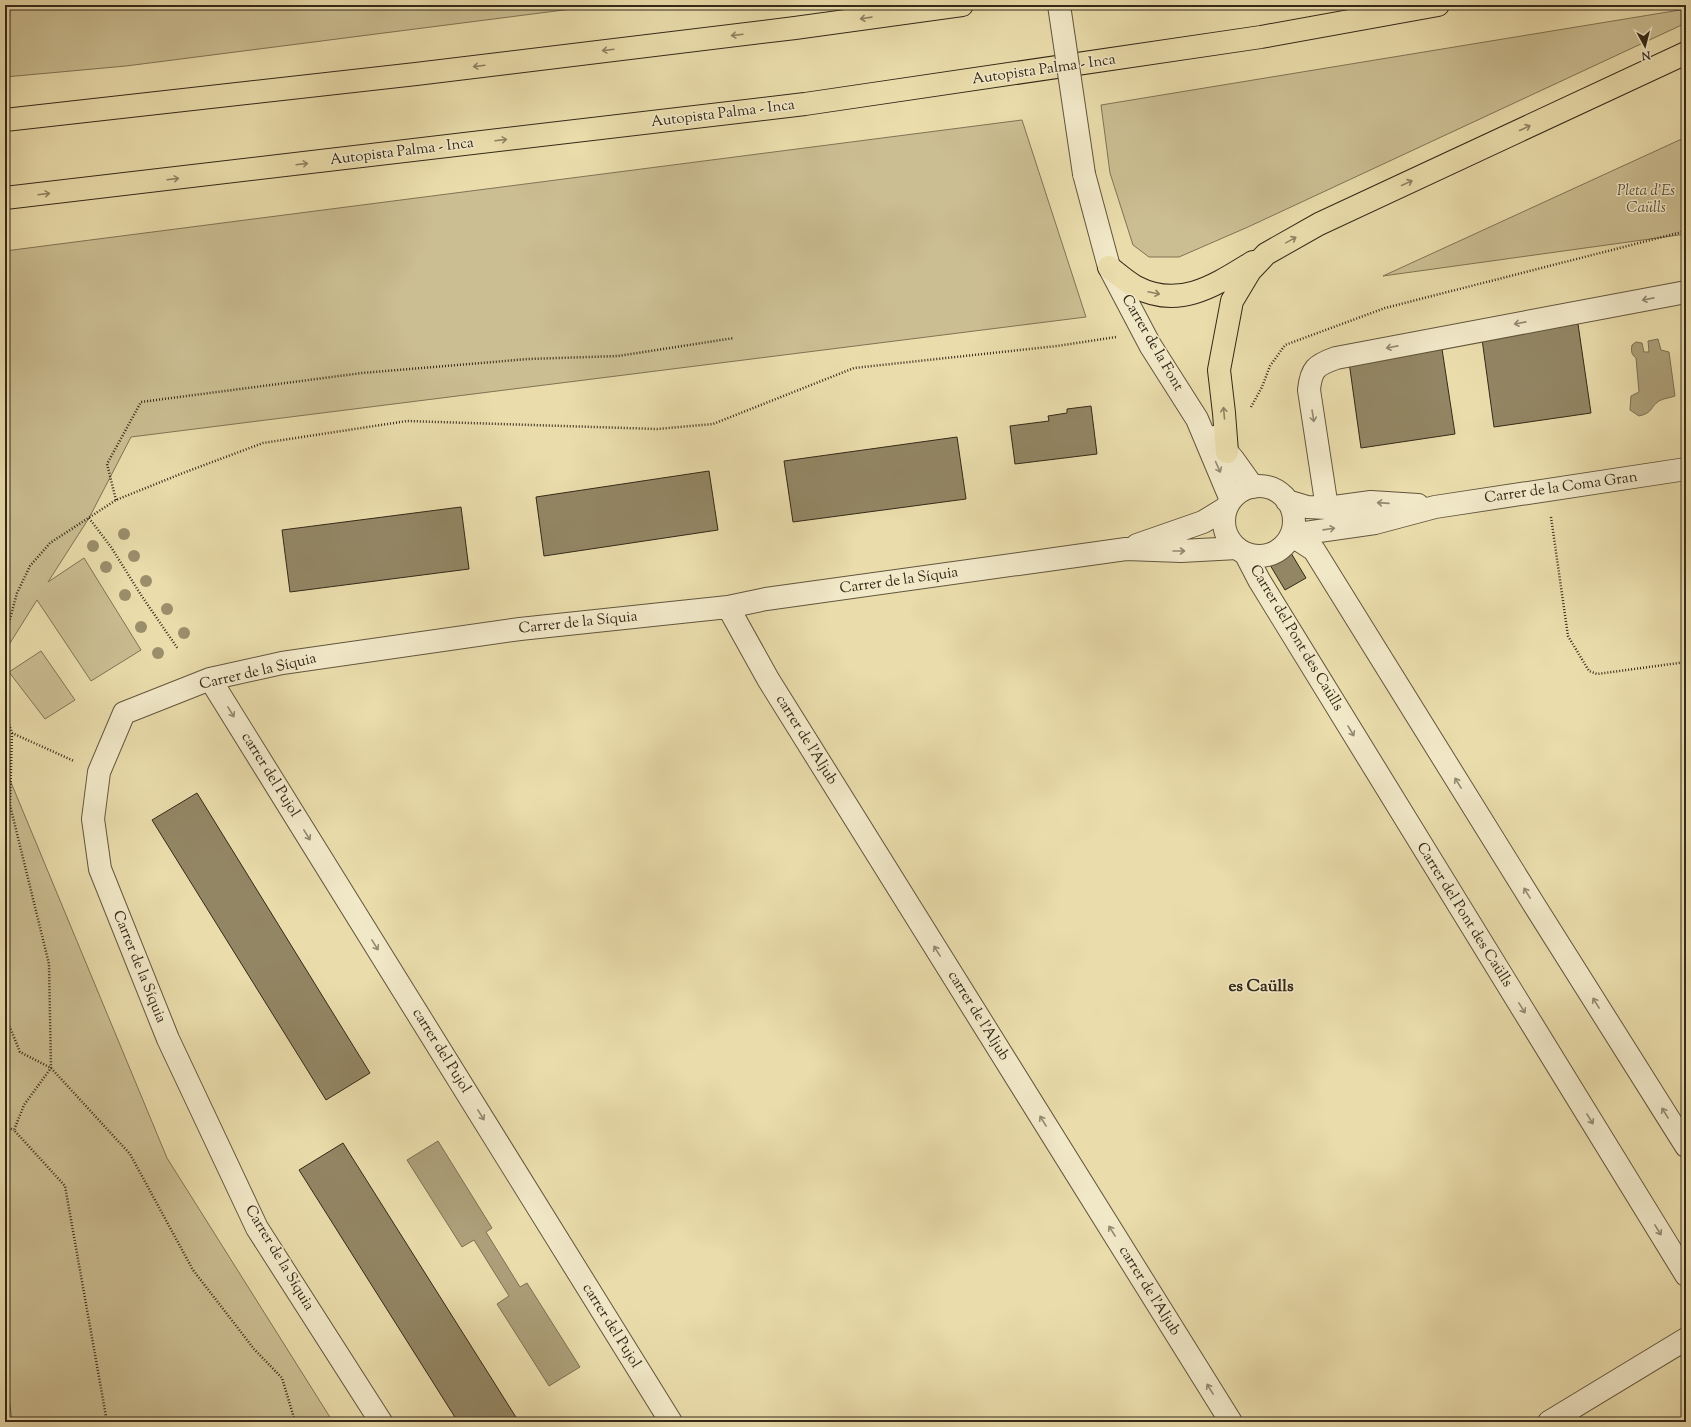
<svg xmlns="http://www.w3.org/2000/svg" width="1691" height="1427" font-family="'Sorts Mill Goudy',serif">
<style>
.green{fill:#cbbe92;stroke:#807455}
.water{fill:#ac9f79;stroke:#7c7052}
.building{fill:#938664;stroke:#342918}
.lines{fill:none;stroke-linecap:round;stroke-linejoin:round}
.minor-casing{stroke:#62563d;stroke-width:24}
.highway-casing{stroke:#342918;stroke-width:24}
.path{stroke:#342918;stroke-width:2.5;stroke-dasharray:1 2;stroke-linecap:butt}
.minor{stroke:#f1e8c8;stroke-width:22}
.highway{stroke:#eadcab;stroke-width:22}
.minor-bridge-casing{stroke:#62563d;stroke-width:24;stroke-linecap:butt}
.minor-bridge{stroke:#f1e8c8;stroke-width:22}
.tree{fill:#9b8e6b}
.oneway{stroke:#8f8262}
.oneway2{stroke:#928870}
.labels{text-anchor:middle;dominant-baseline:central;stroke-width:3;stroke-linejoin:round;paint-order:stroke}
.street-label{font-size:15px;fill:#342918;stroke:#f1e8c8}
.park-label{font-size:15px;font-style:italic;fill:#5a4e36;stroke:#f1e8c8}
.quarter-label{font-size:17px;font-weight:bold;fill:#342918;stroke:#f1e8c8}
</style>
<rect width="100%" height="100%" fill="#eadcab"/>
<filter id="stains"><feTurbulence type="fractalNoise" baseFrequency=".005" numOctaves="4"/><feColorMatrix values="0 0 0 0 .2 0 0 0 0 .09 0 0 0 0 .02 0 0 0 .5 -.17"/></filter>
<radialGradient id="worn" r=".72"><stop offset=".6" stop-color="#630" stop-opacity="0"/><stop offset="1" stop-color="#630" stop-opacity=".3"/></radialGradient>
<path class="green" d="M5 5H603L126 66 5 77Z
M1686 9V23L1248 227 1179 257H1149L1133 245 1110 173 1101 105Z
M1022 120 1086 317 131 437 89 518 48 582 84 558 141 650 91 681 37 600 5 651V251Z
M1686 137V234L1383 276Z
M41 651 75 700 45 719 9 672Z
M5 768 167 1158 333 1422H12L5 1363Z"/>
<path class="water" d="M1658 339 1661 350 1669 352 1675 396C1670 398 1664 398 1659 401 1650 407 1653 413 1639 416L1630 410 1631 396 1639 392 1636 358C1631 354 1631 351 1632 345L1636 342 1642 343 1644 352H1649L1648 341Z
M438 1141 492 1228 486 1232 520 1287 527 1283 580 1367 549 1386 497 1304 509 1296 474 1240 462 1247 407 1160Z"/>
<path class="building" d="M1578 324 1591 413 1494 427 1482 339Z
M1442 349 1455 434 1361 448 1349 362Z
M1091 406 1097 454 1015 464 1010 426 1049 421 1048 416 1067 413V409Z
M957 437 966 499 793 522 784 461Z
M709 471 718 530 544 556 536 497Z
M461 507 469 569 290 592 282 530Z
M1291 553 1306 578 1285 590 1270 565Z
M197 793 370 1073 326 1100 152 820Z
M343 1143 519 1422H458L299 1170Z"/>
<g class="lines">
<g class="minor-casing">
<path id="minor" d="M1084 174 1109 267 1150 345 1197 419 1231 500
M1214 437 1233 459 1253 487
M1224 521a35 35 0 1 1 70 0a35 35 0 1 1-70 0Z
M1287 501 1307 507 1327 508 1371 502 1418 505
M1327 508 1309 390C1311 369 1316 365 1336 358L1686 292
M1291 535 1314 550 1533 903 1686 1146
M1291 535 1375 523 1435 507 1686 469
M1137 545 1203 522 1226 508
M1245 553 1259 580 1686 1275
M728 607 768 679 1231 1422
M210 679 671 1422
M381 1422 257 1228 168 1039 100 869 93 819 99 772 124 713 210 679 282 663 520 629 728 607 766 599 1126 549 1181 551 1237 548
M1549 1422 1686 1339"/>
</g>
<g class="highway-casing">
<path id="highway" d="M5 120 416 74 795 28 962 5
M5 198 805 104 1261 37 1438 5
M1109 267C1118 274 1127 282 1136 287 1180 310 1217 284 1253 262
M1227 452 1224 413 1219 370 1232 301 1250 271 1266 254 1319 224 1686 53"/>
</g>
<path class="path" d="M1251 407 1262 387 1270 366 1285 345 1385 308 1686 231
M116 500 107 464 141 402 362 373 528 359 618 356 734 338
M1551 517 1568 636 1589 671 1597 674 1686 662
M89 518 111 547 141 595 178 649
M5 637 17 593 30 566 50 543 116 500 183 473 263 443 407 421 657 429 713 424 854 368 1057 346 1116 337
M5 713 12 733 74 761
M12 733 10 805 49 964 51 1068 24 1105 14 1130 65 1186 107 1422
M5 1015 20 1052 51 1068 130 1154 193 1270 254 1349 282 1378 294 1418V1422
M5 1127 14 1130"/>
<use href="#minor" class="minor"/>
<use href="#highway" class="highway"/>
<g class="minor-bridge-casing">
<path id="minor-bridge" d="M1059 5 1084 174"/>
</g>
<use href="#minor-bridge" class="minor-bridge"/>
</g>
<g class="tree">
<circle cx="124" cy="534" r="6"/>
<circle cx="93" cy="546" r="6"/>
<circle cx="134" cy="556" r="6"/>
<circle cx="106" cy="567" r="6"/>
<circle cx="146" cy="581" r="6"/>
<circle cx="125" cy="595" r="6"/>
<circle cx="167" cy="609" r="6"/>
<circle cx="141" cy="627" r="6"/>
<circle cx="184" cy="633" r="6"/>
<circle cx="158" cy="653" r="6"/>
</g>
<defs><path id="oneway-shaft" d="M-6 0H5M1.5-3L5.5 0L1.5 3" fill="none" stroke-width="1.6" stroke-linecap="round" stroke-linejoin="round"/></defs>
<g class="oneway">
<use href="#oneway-shaft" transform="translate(866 18) rotate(172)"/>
<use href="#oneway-shaft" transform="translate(737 35) rotate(173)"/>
<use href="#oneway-shaft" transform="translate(608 50) rotate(173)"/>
<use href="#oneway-shaft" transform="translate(479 66) rotate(173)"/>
<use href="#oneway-shaft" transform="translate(1525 128) rotate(-25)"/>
<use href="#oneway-shaft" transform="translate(501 140) rotate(-7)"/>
<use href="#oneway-shaft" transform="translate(302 164) rotate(-7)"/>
<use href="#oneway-shaft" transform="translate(173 179) rotate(-7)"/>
<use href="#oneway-shaft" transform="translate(1407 183) rotate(-25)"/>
<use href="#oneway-shaft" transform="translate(44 194) rotate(-7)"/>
<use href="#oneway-shaft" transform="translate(1291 240) rotate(-29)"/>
<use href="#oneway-shaft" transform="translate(1154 293) rotate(12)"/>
<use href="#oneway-shaft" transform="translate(1224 413) rotate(-95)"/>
</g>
<g class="oneway2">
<use href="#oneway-shaft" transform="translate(1648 299) rotate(169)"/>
<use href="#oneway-shaft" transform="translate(1520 323) rotate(169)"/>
<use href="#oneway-shaft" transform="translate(1392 347) rotate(169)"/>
<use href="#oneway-shaft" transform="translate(1313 416) rotate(81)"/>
<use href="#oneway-shaft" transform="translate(1218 467) rotate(66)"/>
<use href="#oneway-shaft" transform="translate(1383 503) rotate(-176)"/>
<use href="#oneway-shaft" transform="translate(1329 529) rotate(-8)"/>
<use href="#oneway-shaft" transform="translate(1179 551)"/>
<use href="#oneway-shaft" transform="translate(231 712) rotate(58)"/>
<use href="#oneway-shaft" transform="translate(1351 731) rotate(59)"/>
<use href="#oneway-shaft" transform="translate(1458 783) rotate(-122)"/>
<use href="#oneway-shaft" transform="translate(307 835) rotate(58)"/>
<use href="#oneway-shaft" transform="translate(1527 893) rotate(-122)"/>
<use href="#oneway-shaft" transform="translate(375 945) rotate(58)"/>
<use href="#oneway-shaft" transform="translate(937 951) rotate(-122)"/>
<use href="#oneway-shaft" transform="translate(1596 1003) rotate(-122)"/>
<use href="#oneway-shaft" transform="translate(1522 1008) rotate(58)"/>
<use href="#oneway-shaft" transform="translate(1665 1113) rotate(-122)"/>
<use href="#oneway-shaft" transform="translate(481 1115) rotate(58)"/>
<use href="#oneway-shaft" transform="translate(1590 1119) rotate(58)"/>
<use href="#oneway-shaft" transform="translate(1043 1121) rotate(-122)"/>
<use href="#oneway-shaft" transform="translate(1658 1230) rotate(58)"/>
<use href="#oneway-shaft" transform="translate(1112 1231) rotate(-122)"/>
<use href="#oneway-shaft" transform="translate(1210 1389) rotate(-122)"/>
</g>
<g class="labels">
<g class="street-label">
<text transform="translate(1044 70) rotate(-8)">Autopista Palma - Inca</text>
<text transform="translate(723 114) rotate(-7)">Autopista Palma - Inca</text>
<text transform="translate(402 152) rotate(-7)">Autopista Palma - Inca</text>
<text transform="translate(1152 343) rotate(60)">Carrer de la Font</text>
<text transform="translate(1561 488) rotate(-8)">Carrer de la Coma Gran</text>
<text transform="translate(899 581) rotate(-8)">Carrer de la Síquia</text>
<text transform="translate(578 623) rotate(-6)">Carrer de la Síquia</text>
<text transform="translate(1296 638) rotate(59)">Carrer del Pont des Caülls</text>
<text transform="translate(258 672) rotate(-13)">Carrer de la Síquia</text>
<text transform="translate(806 740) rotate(58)">carrer de l'Aljub</text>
<text transform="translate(270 775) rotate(58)">carrer del Pujol</text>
<text transform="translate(1464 915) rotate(58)">Carrer del Pont des Caülls</text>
<text transform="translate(139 967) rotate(68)">Carrer de la Síquia</text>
<text transform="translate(978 1016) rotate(58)">carrer de l'Aljub</text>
<text transform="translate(441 1051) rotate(58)">carrer del Pujol</text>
<text transform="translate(279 1258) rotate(59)">Carrer de la Síquia</text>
<text transform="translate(1149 1291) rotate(58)">carrer de l'Aljub</text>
<text transform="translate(611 1326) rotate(58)">carrer del Pujol</text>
</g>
<g class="park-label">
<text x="1646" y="191">Pleta d'Es<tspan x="1646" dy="17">Caülls</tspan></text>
</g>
<g class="quarter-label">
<text x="1261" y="987">es Caülls</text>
</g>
</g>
<rect width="1691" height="1427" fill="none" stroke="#eadcab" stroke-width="20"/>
<rect x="6" y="6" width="1679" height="1415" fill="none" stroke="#342918" stroke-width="2"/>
<rect x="10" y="10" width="1671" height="1407" fill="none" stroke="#342918"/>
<g transform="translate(1645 46) rotate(173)" stroke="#f1e8c8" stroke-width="3" paint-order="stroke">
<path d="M0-3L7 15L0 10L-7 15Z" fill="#342918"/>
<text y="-6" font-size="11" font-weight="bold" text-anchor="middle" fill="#342918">N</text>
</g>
<rect width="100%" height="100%" filter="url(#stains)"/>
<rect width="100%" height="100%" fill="url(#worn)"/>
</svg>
